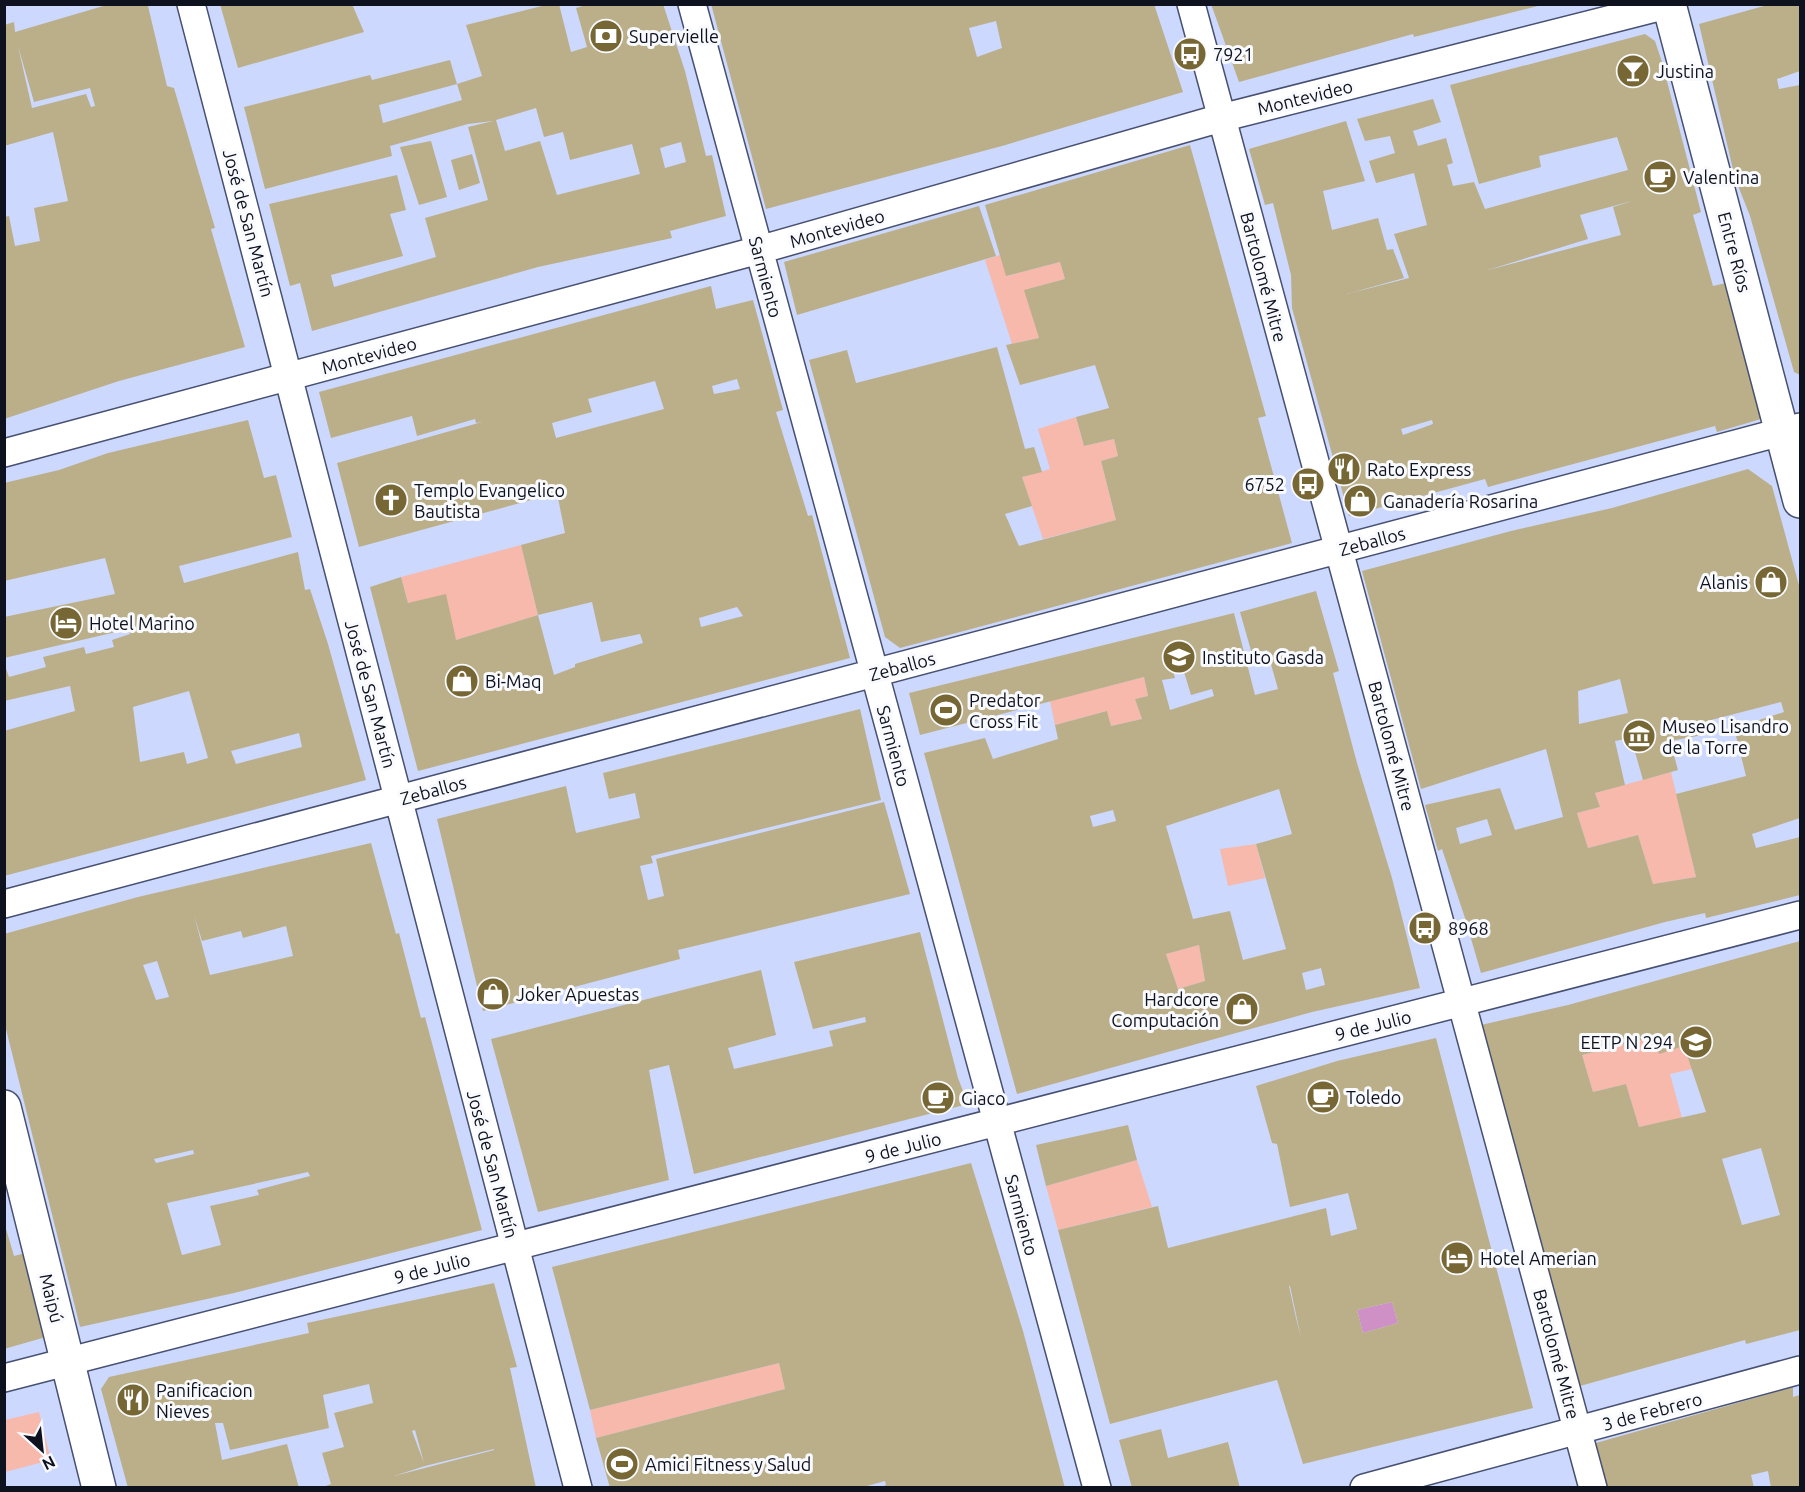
<svg xmlns="http://www.w3.org/2000/svg" width="1805" height="1492" font-family="Ubuntu,sans-serif">
<style>
.green{fill:#f6b9ac}
.water{fill:#cf90c5}
.building{fill:#bbaf89;fill-rule:evenodd}
.lines{fill:none;stroke-linecap:round;stroke-linejoin:round}
.minor-casing{stroke:#475070;stroke-width:30}
.secondary-casing{stroke:#475070;stroke-width:36}
.minor{stroke:#fff;stroke-width:27}
.secondary{stroke:#fff;stroke-width:33}
.labels{text-anchor:middle;dominant-baseline:central;stroke-width:6;stroke-linejoin:round;paint-order:stroke}
.poi-label{font-size:18px;fill:#0e121f;stroke:#f9fafe;text-anchor:start}
.street-label{font-size:18px;fill:#0e121f;stroke:#f9fafe}
</style>
<rect width="100%" height="100%" fill="#ccd8fe"/>
<path class="green" d="M1000 255 1007 276 1060 262 1065 279 1025 290 1039 338 1012 344 985 260Z
M1076 417 1084 446 1114 439 1118 456 1101 461 1116 520 1043 539 1022 477 1050 469 1038 429Z
M521 545 538 615 456 640 408 603 401 577Z
M1144 677 1148 696 1135 699 1142 719 1111 726 1107 711 1055 725 1050 701Z
M1671 772 1696 877 1653 884 1638 835 1588 848 1577 813 1600 807 1595 793Z
M1256 844 1265 878 1228 886 1220 849Z
M1199 945 1205 981 1178 989 1166 954Z
M1654 1037 1659 1053 1684 1046 1692 1069 1670 1074 1682 1118 1639 1127 1626 1084 1593 1092 1582 1055Z
M1137 1160 1152 1207 1058 1230 1046 1186Z
M779 1363 785 1389 596 1438 590 1410Z
M39 1412 51 1460 5 1472V1420Z"/>
<path class="water" d="M1392 1302 1398 1323 1363 1333 1357 1310Z"/>
<path class="building" d="M110 4 148 6 167 86 174 88 215 228 211 229 245 347 119 381 4 419V217L9 216 15 246 40 241 34 208 68 201 53 132 4 146V25L14 22 15 32ZM18 46 34 102 90 88 95 106 91 107 86 94 32 108Z
M220 4H352L364 32 238 68Z
M550 4H559L571 52 587 47 576 8 589 4H663L685 71 706 156 712 155 726 216 670 231 672 238 538 267 312 331 300 283 290 286 269 204 397 175 406 210 390 214 403 256 331 275 334 287 436 257 425 218 488 200 468 127 493 121 468 124 390 146 392 156 265 189 244 107 370 75 372 80 450 60 457 84 379 105 383 123 462 100 457 84 482 76 466 25ZM536 108 544 137 563 132 570 160 632 144 640 174 557 195 540 141 505 151 496 120ZM681 142 686 162 665 168 660 148Z
M711 4H1154L1183 92 1002 146 766 209ZM996 21 1002 48 977 57 969 28Z
M1211 4H1542V5L1414 37 1413 34 1239 82Z
M1771 4H1800V71L1777 79 1779 89 1800 85V375L1794 372 1750 216 1735 178 1699 24Z
M1645 34 1655 41 1662 62 1701 212 1693 215 1713 286 1726 283 1761 419 1717 432 1715 426 1488 487 1485 479 1349 516 1292 308 1291 275 1273 203 1265 205 1249 149 1346 121 1365 181 1323 191 1332 230 1378 218 1387 250 1393 249 1404 278 1347 294 1409 278 1394 234 1427 225 1414 173 1376 183 1369 161 1395 153 1390 136 1365 141 1357 119 1433 99 1441 122 1413 131 1418 146 1446 138 1453 163 1447 165 1453 186 1474 182 1485 209 1628 170 1617 137 1539 156 1541 167 1479 184 1450 85ZM1632 201 1613 207 1621 235 1488 270 1588 239 1580 215ZM1432 420 1433 424 1403 435 1401 429Z
M431 141 447 197 419 205 400 147Z
M1190 145 1266 416 1258 418 1292 543 900 648 885 637 809 360 847 350 856 383 997 347 1025 449 1034 447 1042 472 1022 477 1032 506 1005 514 1019 546 1116 520 1101 461 1118 456 1114 439 1084 446 1076 417 1109 408 1095 365 1020 385 1006 345 1039 338 1024 290 1065 279 1060 262 1006 276 985 205Z
M472 154 480 183 459 190 451 160Z
M979 206 996 256 797 315 784 262Z
M711 286 716 309 753 300 783 410 776 412 808 516 812 515 850 658 418 771 370 587 401 577 408 603 446 594 456 640 538 615 554 675 575 667V664L643 643 640 634 601 642 592 602 538 615 521 545 565 533 557 493 359 547 337 463 482 422 476 423 475 419 417 436 412 416 331 438 319 392ZM737 379 740 389 714 394 712 386ZM655 381 664 409 556 438 552 423 592 412 588 399ZM737 607 743 616 701 627 699 618Z
M248 420 264 478 276 475 292 537 179 566 184 583 298 552 305 590 310 589 328 644 366 780 4 876V731L75 711 70 686 4 701V663L9 677 46 667 43 657 84 647 86 654 114 647 112 640 130 634 129 629 4 658V617L115 594 105 558 4 581V483L59 470 108 453ZM189 691 208 758 187 764 184 752 140 762 133 707ZM299 733 302 747 236 764 231 751Z
M1748 469 1772 486 1800 589V818L1752 834 1756 848 1800 837V895L1706 918 1705 913 1665 922 1481 973 1465 918 1442 849 1438 851 1425 805 1500 788 1515 830 1563 817 1546 749 1421 789 1362 571 1511 531 1612 508ZM1620 679 1628 713 1579 724 1578 691ZM1781 702 1784 712 1734 728 1746 776 1676 794 1696 877 1653 884 1638 835 1588 848 1577 813 1600 807 1595 793 1625 785 1615 741 1631 738 1643 780 1678 770 1670 741 1708 734 1707 721ZM1487 819 1492 835 1460 844 1456 828Z
M1316 591 1339 671 1333 673 1357 763 1392 878 1420 988 1312 1012 1017 1094 924 753 985 738 993 759 1058 739 1055 725 1107 711 1111 726 1142 719 1135 699 1148 696 1144 677 920 735 909 693 1234 613 1255 695 1278 689 1267 650 1252 654 1240 612ZM1181 662 1191 695 1212 689 1214 696 1170 710 1162 680 1175 678 1171 665ZM1279 789 1292 834 1256 844 1286 949 1243 960 1230 911 1193 919 1166 826ZM1113 810 1116 821 1093 827 1090 816ZM1199 945 1205 981 1178 989 1166 954ZM1321 968 1325 985 1306 990 1302 973Z
M860 709 881 800 651 856 653 863 640 866 648 900 664 896 656 859 884 802 910 894 678 950 680 959 483 1011 437 819 566 786 576 833 640 818 635 793 609 799 603 773Z
M371 843 396 934 399 933 421 1018 425 1017 482 1230 234 1293 80 1327 4 1021V934L138 897ZM194 915 202 941 241 931 243 938 286 926 293 956 210 975ZM157 961 169 997 156 1000 143 965ZM193 1150 194 1154 156 1163 154 1159ZM308 1172 310 1176 257 1190 259 1195 210 1206 221 1245 182 1255 167 1203Z
M920 932 958 1078 968 1104 694 1174 669 1065 649 1070 669 1180 538 1212 491 1039 761 970 776 1035 728 1048 734 1069 833 1046 829 1031 866 1022 865 1017 813 1029 794 962Z
M1800 941V1330L1746 1344 1745 1340 1580 1386 1481 1025 1568 1005ZM1654 1037 1659 1054 1684 1046 1706 1112 1639 1127 1626 1084 1593 1092 1582 1055ZM1761 1148 1780 1215 1742 1225 1722 1159Z
M1436 1038 1533 1408 1303 1464 1277 1380 1110 1424 1058 1230 1158 1206 1168 1248 1326 1208 1331 1236 1357 1229 1348 1193 1290 1207 1277 1144 1272 1143 1256 1086 1337 1061ZM1289 1286H1290L1301 1338 1296 1318ZM1392 1302 1398 1323 1363 1333 1357 1310Z
M1128 1125 1137 1160 1046 1186 1036 1145Z
M971 1163 1023 1331 1065 1488H878L886 1485 885 1481 860 1488H610L596 1438 785 1389 779 1363 590 1410 552 1267Z
M4 1222 14 1256 25 1253 46 1337 4 1349Z
M494 1283 517 1367 510 1368 536 1488H320L331 1484 322 1453 344 1447 334 1413 373 1403 369 1384 323 1395 329 1428 230 1450 223 1423H215L222 1460 287 1444 299 1488H128L101 1389 109 1377 309 1333 307 1323ZM415 1430 424 1463 412 1431ZM494 1449V1450L394 1476 425 1466Z
M1793 1387V1397L1800 1395V1488H1771L1768 1471 1751 1475 1754 1488H1607L1596 1443Z
M1161 1429 1168 1458 1228 1442 1240 1488H1132L1119 1440Z"/>
<g class="lines">
<g class="minor-casing">
<path id="minor" d="M191 4 578 1488
M692 4 1097 1488
M1191 4 1593 1488
M4 453 759 250 1221 118 1671 4
M4 904 1800 427
M4 1378 1800 915
M1364 1488 1800 1370"/>
</g>
<g class="secondary-casing">
<path id="secondary" d="M1669 4 1800 501
M4 1107 99 1488"/>
</g>
<use href="#minor" class="minor"/>
<use href="#secondary" class="secondary"/>
</g>
<defs>
<g id="bank-disc" transform="scale(1.725)"><circle r="9.5" fill="#776734" stroke="#f9fafe"/><path d="M-6-4H6V4H-6ZM0-2.3a2.3 2.3 0 1 0 0 4.6a2.3 2.3 0 1 0 0-4.6Z" fill="#fff"/></g>
<g id="bus-disc" transform="scale(1.725)"><circle r="9.5" fill="#776734" stroke="#f9fafe"/><path d="M-5-6H5V4H4V6H2V4H-2V6H-4V4H-5ZM-3.5-4V0h7V-4ZM-3.5 1.2v1.5H-2V1.2ZM2 1.2v1.5H3.5V1.2Z" fill="#fff"/></g>
<g id="bar-disc" transform="scale(1.725)"><circle r="9.5" fill="#776734" stroke="#f9fafe"/><path d="M-6-5H6L.8 .8V4.5H3.5V6h-7V4.5H-.8V.8Z" fill="#fff"/></g>
<g id="cafe-disc" transform="scale(1.725)"><circle r="9.5" fill="#776734" stroke="#f9fafe"/><path d="M-5.5-4.5H6V0H3Q3 3.5 0 3.5H-2.5Q-5.5 3.5-5.5 0ZM3-3.2v2h1.7v-2ZM-6 4.5H4V6H-6Z" fill="#fff"/></g>
<g id="restaurant-disc" transform="scale(1.725)"><circle r="9.5" fill="#776734" stroke="#f9fafe"/><path d="M-5-6h1v4h1v-4h1v4h1v-4h1v5L-1.5 .5V6h-2V.5L-5-1ZM5-6V6H3V1.5H1.5Q1.5-4 5-6Z" fill="#fff"/></g>
<g id="church-disc" transform="scale(1.725)"><circle r="9.5" fill="#776734" stroke="#f9fafe"/><path d="M-1.2-6h2.4v3.5h3.3v2.4h-3.3V6h-2.4V-.1h-3.3v-2.4h3.3Z" fill="#fff"/></g>
<g id="shop-disc" transform="scale(1.725)"><circle r="9.5" fill="#776734" stroke="#f9fafe"/><path d="M-5-2.5h2.3a2.7 3.5 0 0 1 5.4 0H5L5.5 6h-11ZM-1.5-2.5h3a1.5 2.3 0 0 0-3 0Z" fill="#fff"/></g>
<g id="hotel-disc" transform="scale(1.725)"><circle r="9.5" fill="#776734" stroke="#f9fafe"/><path d="M-6-4.5h1.5V1H6V5H4.5V3h-9V5H-6ZM-4 0a1.8 1.8 0 1 1 3.6 0ZM.5 0V-2.5h3Q6-2.5 6 0Z" fill="#fff"/></g>
<g id="university-disc" transform="scale(1.725)"><circle r="9.5" fill="#776734" stroke="#f9fafe"/><path d="M0-5L7-2L0 1L-7-2ZM-4 1L0 2.5L4 1V4Q0 6-4 4Z" fill="#fff"/></g>
<g id="stadium-disc" transform="scale(1.725)"><circle r="9.5" fill="#776734" stroke="#f9fafe"/><path d="M0-5a6.5 5 0 1 0 0 10a6.5 5 0 1 0 0-10ZM-3.5-1.8h7v3.6h-7Z" fill="#fff"/></g>
<g id="museum-disc" transform="scale(1.725)"><circle r="9.5" fill="#776734" stroke="#f9fafe"/><path d="M0-6L6-3V-2H-6V-3ZM-5-1h2V3h-2ZM-1-1h2V3h-2ZM3-1h2V3H3ZM-6 4H6V6H-6Z" fill="#fff"/></g>
<g id="school-disc" transform="scale(1.725)"><circle r="9.5" fill="#776734" stroke="#f9fafe"/><path d="M0-5L7-2L0 1L-7-2ZM-4 1L0 2.5L4 1V4Q0 6-4 4Z" fill="#fff"/></g>
</defs>
<g fill-rule="evenodd">
<use href="#bank-disc" x="606" y="36"/>
<use href="#bus-disc" x="1190" y="54"/>
<use href="#bar-disc" x="1633" y="71"/>
<use href="#cafe-disc" x="1660" y="177"/>
<use href="#restaurant-disc" x="1344" y="469"/>
<use href="#bus-disc" x="1308" y="484"/>
<use href="#church-disc" x="391" y="500"/>
<use href="#shop-disc" x="1360" y="501"/>
<use href="#shop-disc" x="1771" y="582"/>
<use href="#hotel-disc" x="66" y="623"/>
<use href="#university-disc" x="1179" y="657"/>
<use href="#shop-disc" x="462" y="681"/>
<use href="#stadium-disc" x="946" y="710"/>
<use href="#museum-disc" x="1639" y="736"/>
<use href="#bus-disc" x="1425" y="928"/>
<use href="#shop-disc" x="493" y="994"/>
<use href="#shop-disc" x="1242" y="1009"/>
<use href="#school-disc" x="1696" y="1042"/>
<use href="#cafe-disc" x="1323" y="1097"/>
<use href="#cafe-disc" x="938" y="1098"/>
<use href="#hotel-disc" x="1457" y="1258"/>
<use href="#restaurant-disc" x="133" y="1400"/>
<use href="#stadium-disc" x="622" y="1464"/>
</g>
<g class="labels">
<g class="poi-label">
<text x="629" y="36">Supervielle</text>
<text x="1213" y="54">7921</text>
<text x="1656" y="71">Justina</text>
<text x="1683" y="177">Valentina</text>
<text x="1367" y="469">Rato Express</text>
<text x="1285" y="484" text-anchor="end">6752</text>
<text x="414" y="490">Templo Evangelico<tspan x="414" dy="21">Bautista</tspan></text>
<text x="1383" y="501">Ganadería Rosarina</text>
<text x="1748" y="582" text-anchor="end">Alanis</text>
<text x="89" y="623">Hotel Marino</text>
<text x="1202" y="657">Instituto Gasda</text>
<text x="485" y="681">Bi-Maq</text>
<text x="969" y="700">Predator<tspan x="969" dy="21">Cross Fit</tspan></text>
<text x="1662" y="726">Museo Lisandro<tspan x="1662" dy="21">de la Torre</tspan></text>
<text x="1448" y="928">8968</text>
<text x="516" y="994">Joker Apuestas</text>
<text x="1219" y="999" text-anchor="end">Hardcore<tspan x="1219" dy="21">Computación</tspan></text>
<text x="1673" y="1042" text-anchor="end">EETP N 294</text>
<text x="1346" y="1097">Toledo</text>
<text x="961" y="1098">Giaco</text>
<text x="1480" y="1258">Hotel Amerian</text>
<text x="156" y="1390">Panificacion<tspan x="156" dy="21">Nieves</tspan></text>
<text x="645" y="1464">Amici Fitness y Salud</text>
</g>
<g class="street-label">
<text transform="translate(1305 97) rotate(-14)">Montevideo</text>
<text transform="translate(249 223) rotate(75)">José de San Martín</text>
<text transform="translate(837 228) rotate(-16)">Montevideo</text>
<text transform="translate(1735 252) rotate(75)">Entre Ríos</text>
<text transform="translate(766 277) rotate(75)">Sarmiento</text>
<text transform="translate(1264 277) rotate(75)">Bartolomé Mitre</text>
<text transform="translate(369 355) rotate(-15)">Montevideo</text>
<text transform="translate(1372 541) rotate(-15)">Zeballos</text>
<text transform="translate(902 666) rotate(-15)">Zeballos</text>
<text transform="translate(371 694) rotate(75)">José de San Martín</text>
<text transform="translate(894 746) rotate(75)">Sarmiento</text>
<text transform="translate(1392 746) rotate(75)">Bartolomé Mitre</text>
<text transform="translate(433 790) rotate(-15)">Zeballos</text>
<text transform="translate(1373 1025) rotate(-14)">9 de Julio</text>
<text transform="translate(903 1147) rotate(-14)">9 de Julio</text>
<text transform="translate(493 1164) rotate(75)">José de San Martín</text>
<text transform="translate(1022 1215) rotate(75)">Sarmiento</text>
<text transform="translate(432 1268) rotate(-14)">9 de Julio</text>
<text transform="translate(52 1298) rotate(76)">Maipú</text>
<text transform="translate(1557 1354) rotate(75)">Bartolomé Mitre</text>
<text transform="translate(1652 1411) rotate(-15)">3 de Febrero</text>
</g>
</g>
<rect width="1805" height="1492" fill="none" stroke="#0e121f" stroke-width="12"/>
<g transform="translate(42 1450) rotate(153)" stroke="#f9fafe" stroke-width="4.5" paint-order="stroke">
<path d="M0-4.5L10 22L0 15L-10 22Z" fill="#0e121f"/>
<text y="-9" font-size="16" font-weight="bold" text-anchor="middle" fill="#0e121f">N</text>
</g>
</svg>
